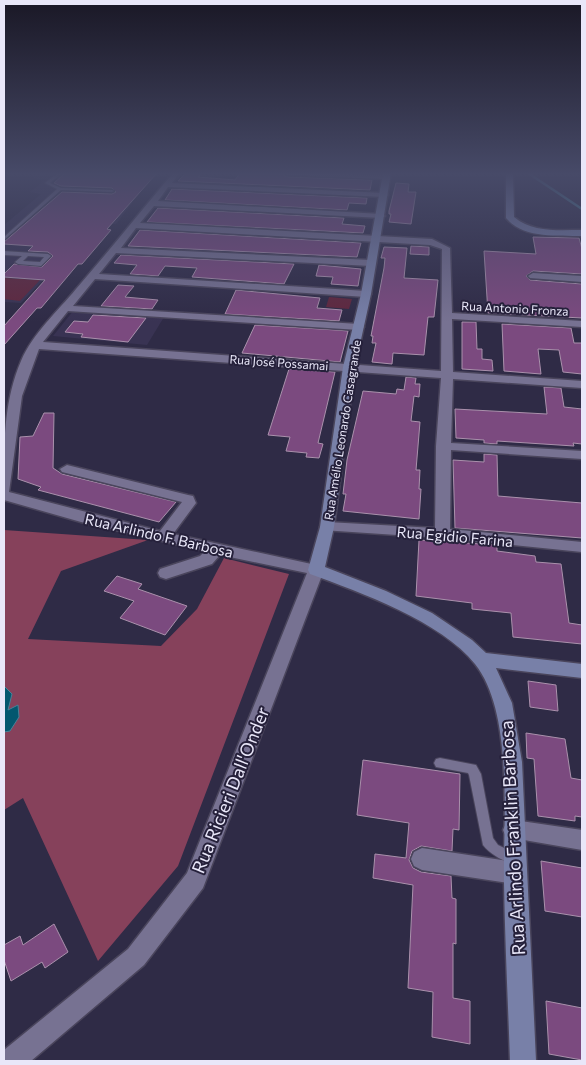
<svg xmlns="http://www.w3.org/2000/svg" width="586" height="1065" font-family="Commissioner,sans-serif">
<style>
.built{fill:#393353}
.green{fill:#60273e}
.forest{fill:#86415b}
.water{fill:#03576f;stroke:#488298}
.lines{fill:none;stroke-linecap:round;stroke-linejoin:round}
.stream{stroke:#488298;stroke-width:2.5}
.building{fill:#7b4a7f;stroke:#aa91ac}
.lane-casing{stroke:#4a455c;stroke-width:2}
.street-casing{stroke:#4a455c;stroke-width:3}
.secondary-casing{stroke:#4a455c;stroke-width:3}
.lane{fill:#777292;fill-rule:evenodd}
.street{fill:#777292;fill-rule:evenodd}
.secondary{fill:#7880a8;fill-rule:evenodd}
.labels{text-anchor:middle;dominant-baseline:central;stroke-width:4;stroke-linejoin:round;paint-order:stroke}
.far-street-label{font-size:12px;fill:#e9e7f9;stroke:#26213b}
.street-label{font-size:15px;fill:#e9e7f9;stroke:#26213b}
.near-street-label{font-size:18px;fill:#e9e7f9;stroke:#26213b}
</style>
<rect width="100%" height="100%" fill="#2f2b46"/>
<path class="built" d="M40 173H155L116 224 98 223 21 303 4 302V225L41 194 30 192 45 180 32 178Z
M74 310 164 317 147 345 53 336Z"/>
<path class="green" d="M4 278 40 280 20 301 4 299Z
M329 297 352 299 349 309 326 307Z"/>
<path class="forest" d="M4 530 148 540 61 571 28 639 161 646 197 609 224 558 289 574 178 866 98 961 23 798 4 810Z"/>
<path class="water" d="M4 686 12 694 8 710 18 705 19 717 10 731 4 732Z"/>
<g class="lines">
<path class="stream" d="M528 173 582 209"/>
</g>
<path class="building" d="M65 173H157L107 229 111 230 82 264H78L41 308H37L4 345V326L45 280 4 277V274L14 264 42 267 53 256 48 252 28 251 33 246 4 244V242L62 192 112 194 116 192 112 188 61 186 54 183Z
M186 173H202L198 177 235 180 240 173H251L282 174 288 177 372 180 370 190 178 181Z
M396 183 409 184 408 192H416L411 224 389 222 391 214H389V211Z
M172 189 367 198 366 204 349 203 347 210 165 200Z
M158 208 344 218 342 224 365 226 363 233 147 222Z
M140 230 361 243 357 257 128 246Z
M533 237 579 238 582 249V274L533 271 526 276 530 280 582 284V318L488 313 484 251 536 254Z
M411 246 429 247V255L410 254Z
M384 247 407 248 404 278 438 280 434 317H428L424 355 393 353 392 364 372 362 376 343H372L373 336H371L384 268 385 258H381Z
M121 255 294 264 284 284 192 277 197 268 165 266 158 276 130 274 137 265 114 263Z
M319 265 361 269 358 286 331 284 333 277 316 276Z
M118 285 134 286 125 297 158 300 152 309 101 306Z
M236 290 320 298 317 308 342 310 339 321 225 314Z
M93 315 146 318 128 342 81 337 83 334 65 332 74 321 88 322Z
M462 322H476L477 349H482V359L492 360 493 371 462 369Z
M502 324 571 328 574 343H582V374L563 372 559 350 538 349 541 374 504 371Z
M255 325 336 330 348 331 340 362 242 353Z
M289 369 335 372 318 443 323 444 319 458 306 457 307 453 286 451 290 437 268 435Z
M406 377 416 378 415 384H420L419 397 414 396 411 421 420 422 416 470H420L419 489H421L419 519 343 511 346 494H343L347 460 363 391 396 394 397 389 404 390Z
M544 387 561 388 564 407 582 409V444L573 443 574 446 497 441V444L484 443V440L456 438 455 409 547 414Z
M44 413H54L53 468 62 474 176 502 159 522 38 490 41 487 18 479 20 437 33 436Z
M484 454 497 455 498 496 582 503V538L455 528 453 460 484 462Z
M419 540 497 545V551L535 556 536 562 561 564 569 623 582 625V644L513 637 511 613 472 609V603L416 596Z
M117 576 142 584 138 589 187 606 165 635 120 618 134 601 104 591Z
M528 681 556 685 558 711 530 707Z
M526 733 565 739 571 778 582 780V817L575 816V821L538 816 534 759 527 758Z
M363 760 460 774 459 830 453 829 452 851 421 846 412 851 409 860 413 868 421 872 451 876 452 898 456 899V944L453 943V998L470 1001V1044L432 1037 433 992 408 988 413 885 373 878 375 854 406 858 409 823 357 815Z
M541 861 582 868V917L545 911Z
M54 924 68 952 45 968 42 962 11 981 4 960V945L20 936 23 945Z
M546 1001 582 1008V1060L549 1054Z"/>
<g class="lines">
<g class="lane-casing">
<path id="lane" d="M58 173H62L50 183 61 188 112 190 114 191 112 192 61 190 4 240V237L57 189 45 183Z
M4 251 48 254 51 256 41 266 18 264 15 262 22 256 4 255ZM28 256 44 257 40 262 23 261Z
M440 758 476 765 481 774 493 838 498 845 519 855 520 859 519 863 514 865C502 860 491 855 483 845L469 775 468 773 436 767 434 763 436 759Z"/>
</g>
<g class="street-casing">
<path id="street" d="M173 173H180L172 183 384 193 388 195 384 197 168 187 158 201 381 214 385 216 381 218 154 206 140 223 432 239 450 248 452 313 582 321V327L452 319 453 372 582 381V388L453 379 451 443 582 451V459L451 450 450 529 582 542V552L442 538 322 530 320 527 327 522 435 528 436 446 441 378 39 349 22 396 9 492 160 531 182 502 62 472 60 469 67 465 188 495 193 496 196 503 173 534 316 565 322 566 324 570 203 888 144 965 31 1061H4V1050L128 949 187 873 307 573 220 555 212 564 166 579 160 577 158 573 160 569 200 556 205 551 81 522 4 500C4 452 2 405 21 361 33 333 58 311 76 289 109 251 141 211 173 173ZM136 228 430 245 442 249 441 371 43 342 68 311 359 330 364 327 359 324 73 306 95 279 366 297 371 294 366 291 99 274 116 253 371 266 376 263 371 260 121 248Z
M284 173 386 175 390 177 386 179 288 175Z
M533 273 582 276V282L530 278 528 276Z
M514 820 582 830V850L506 837 503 830 506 823Z
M422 848 515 862 523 865 526 873 523 881 515 884 422 870 414 866 411 859 414 852Z"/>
</g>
<g class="secondary-casing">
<path id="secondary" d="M383 173H391L371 294 355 367 334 527 325 567 386 591 432 613 472 640 486 653 582 664V678L496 668 512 703 522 762 536 1061H510C508 1002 505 942 504 883 503 822 514 713 475 664 442 622 360 592 310 574L308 570 320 527 343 367 361 294Z
M506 173H513L514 217C533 233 559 230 582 230V236C557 235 524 239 506 218Z"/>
</g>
<use href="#lane" class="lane"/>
<use href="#street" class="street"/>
<use href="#secondary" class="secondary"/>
</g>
<linearGradient id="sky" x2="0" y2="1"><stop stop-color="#1a1826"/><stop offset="0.54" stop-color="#474a68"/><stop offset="1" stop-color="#474a68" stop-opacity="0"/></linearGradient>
<rect width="586" height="322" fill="url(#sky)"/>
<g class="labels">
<g class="far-street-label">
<text transform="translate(515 308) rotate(3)">Rua Antonio Fronza</text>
<text transform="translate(279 362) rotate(4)">Rua José Possamai</text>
<text transform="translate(342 430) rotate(-81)">Rua Amélio Leonardo Casagrande</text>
</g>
<g class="street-label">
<text transform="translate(159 535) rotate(13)">Rua Arlindo F. Barbosa</text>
<text transform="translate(455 536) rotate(5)">Rua Egidio Farina</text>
</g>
<g class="near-street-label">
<text transform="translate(230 790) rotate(-68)">Rua Ricieri Dall'Onder</text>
<text transform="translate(512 838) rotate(-93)">Rua Arlindo Franklin Barbosa</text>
</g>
</g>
<rect width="586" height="1065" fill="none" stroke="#e9e7f9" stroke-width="10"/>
</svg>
